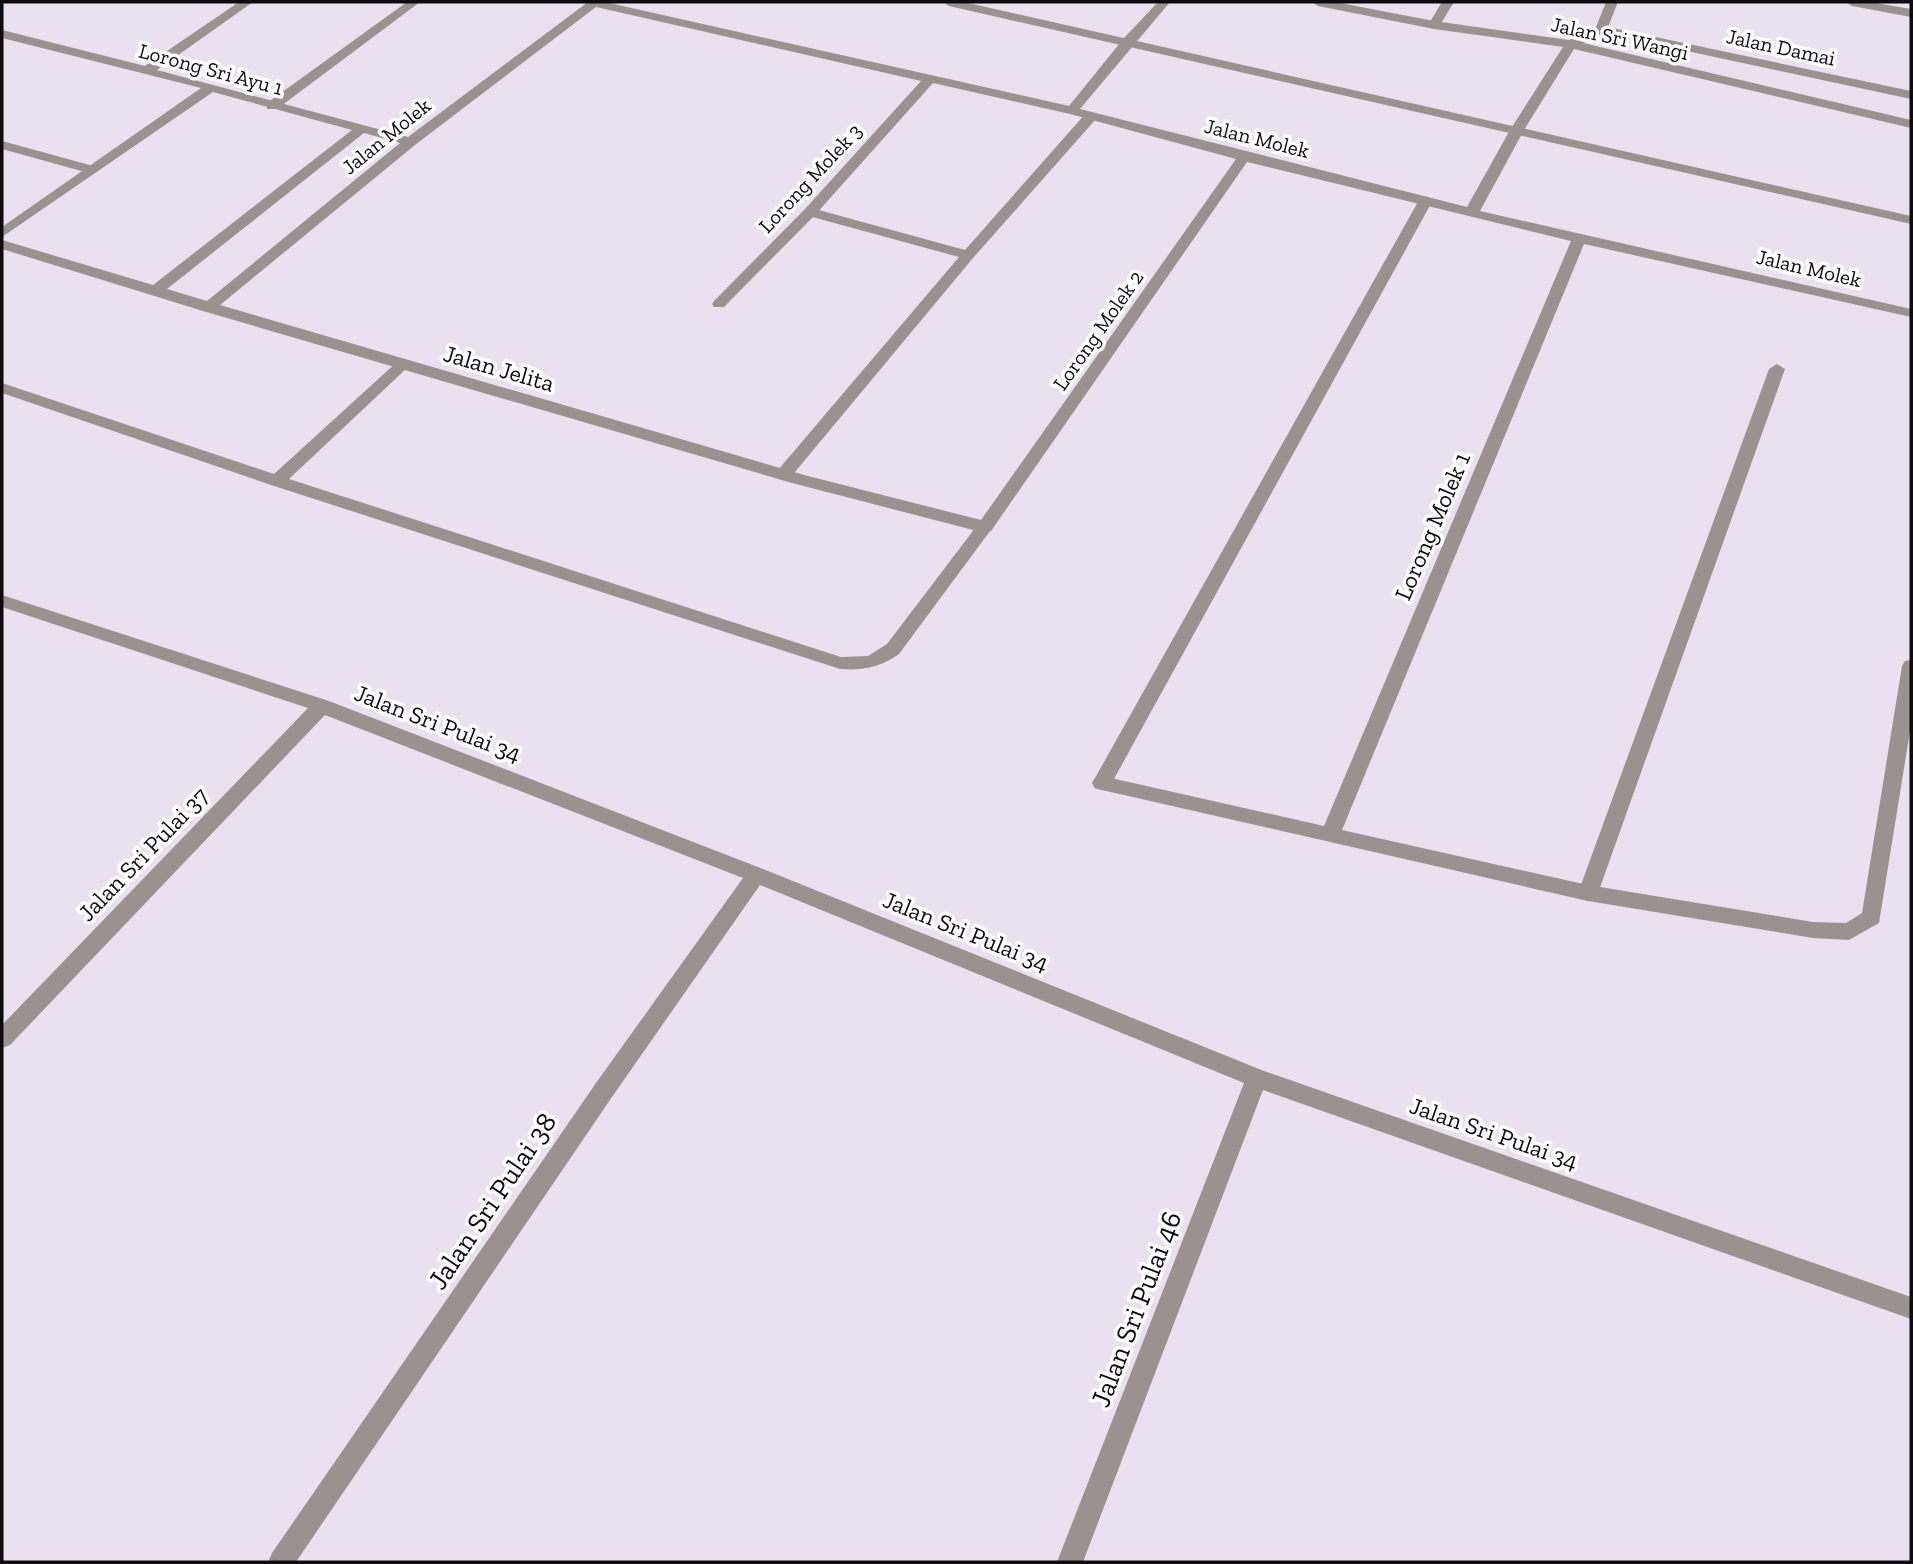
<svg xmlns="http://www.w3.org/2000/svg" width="1913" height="1564" font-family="'Zilla Slab',serif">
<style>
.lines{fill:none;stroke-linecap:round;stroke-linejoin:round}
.service{fill:#9b9290;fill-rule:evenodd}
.minor{fill:#9b9290;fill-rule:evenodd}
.labels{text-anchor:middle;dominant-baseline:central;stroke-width:7;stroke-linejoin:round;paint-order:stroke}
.far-street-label{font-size:21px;fill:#0e0b10;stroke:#fff}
.street-label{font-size:24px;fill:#0e0b10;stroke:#fff}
.near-street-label{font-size:28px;fill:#0e0b10;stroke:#fff}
</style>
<rect width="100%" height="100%" fill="#ebe0f0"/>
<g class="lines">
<path class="service" d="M407 2H420L277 109H267V103Z
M943 2H964L1911 216V224L949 6Z
M1442 2H1454L1438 28H1430L1428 25Z
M1846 2H1870L1911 9V17L1852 6Z
M1091 112 1098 116 1096 119 973 258 790 478H778L776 474 778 470 959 257 805 215V209H815L965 250 1086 113Z
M2 141 97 167 99 170 92 174 2 149Z
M1426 196 1433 200 1109 788 1102 790 1095 788 1092 783 1095 778 1419 200Z
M403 359 408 361 411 364 408 367 289 479 841 657 868 656 887 644 979 523H991L993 527 899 654C881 667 862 671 840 669L271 485 2 393V383L274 474 398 361Z
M1777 364 1785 369 1598 893 1595 899 1588 901 1581 899 1578 893 1769 369Z"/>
<path class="minor" d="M239 2H253L157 70 408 137 588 2H605L1069 106 1124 38 1158 2H1170L1080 109 1467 207 1510 130 1563 47 1434 29 1318 6 1312 2H1335L1434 21 1569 40 1596 27 1606 2H1618L1608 27 1911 91V99L1603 33 1583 43 1911 120V128L1574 49 1524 130 1480 211 1911 309V317L1584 244 1342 830 1588 885 1813 922 1846 923 1862 913 1902 666 1905 661 1911 660V725L1879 923 1849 940 1813 938 1588 901 1102 790 1095 788 1092 783 1095 778 1102 776 1324 826 1571 241 1247 162 991 531 985 533 792 483 203 311 2 249V240L153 285 352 130 213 92 2 237V227L201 88 2 38V30L145 66ZM596 7 921 81 805 209 714 301 712 304 714 307H724L815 215 933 83 1070 114 1236 159 981 520 804 475 220 305 415 145ZM364 133 400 143 207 301 167 289Z
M2 595 329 701 763 869 1264 1071 1911 1297V1319L1263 1090 1083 1562H1057L1244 1083 760 885 612 1097 296 1562H268L272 1553 596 1083 743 878 325 715 10 1045 2 1048V1025L308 708 2 607Z"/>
</g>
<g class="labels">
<g class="far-street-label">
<text transform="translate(1620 38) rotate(12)">Jalan Sri Wangi</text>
<text transform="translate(1781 47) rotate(12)">Jalan Damai</text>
<text transform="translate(211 69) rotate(15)">Lorong Sri Ayu 1</text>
<text transform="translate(386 136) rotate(-39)">Jalan Molek</text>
<text transform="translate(1257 138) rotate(14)">Jalan Molek</text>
<text transform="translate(810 178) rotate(-47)">Lorong Molek 3</text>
<text transform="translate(1809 268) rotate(13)">Jalan Molek</text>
<text transform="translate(1098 330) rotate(-55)">Lorong Molek 2</text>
</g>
<g class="street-label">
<text transform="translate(499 368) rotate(16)">Jalan Jelita</text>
<text transform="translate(1432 526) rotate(-67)">Lorong Molek 1</text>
<text transform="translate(438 723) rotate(21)">Jalan Sri Pulai 34</text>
<text transform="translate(143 854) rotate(-46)">Jalan Sri Pulai 37</text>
<text transform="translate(966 931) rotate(22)">Jalan Sri Pulai 34</text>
<text transform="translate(1494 1133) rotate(19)">Jalan Sri Pulai 34</text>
</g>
<g class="near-street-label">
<text transform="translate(492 1201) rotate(-56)">Jalan Sri Pulai 38</text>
<text transform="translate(1136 1309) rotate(-69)">Jalan Sri Pulai 46</text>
</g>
</g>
<rect width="1913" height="1564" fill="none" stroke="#0e0b10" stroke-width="7"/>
</svg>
